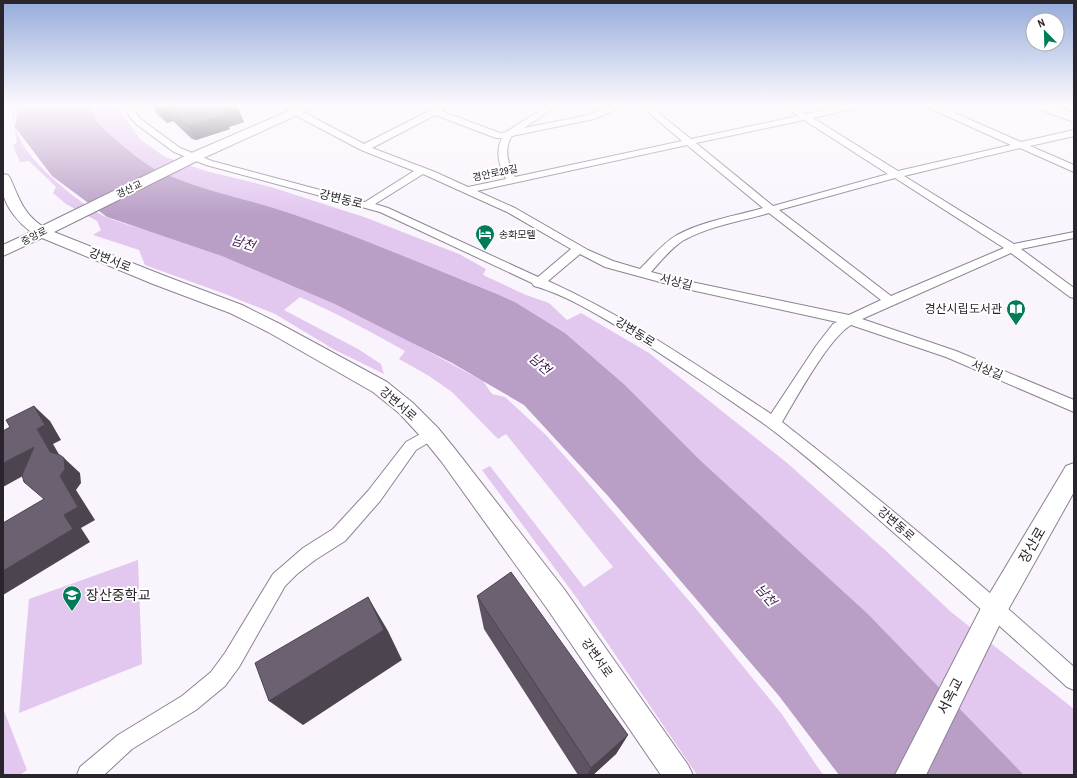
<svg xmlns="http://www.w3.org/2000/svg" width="1077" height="778" font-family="'Archivo Narrow','Noto Sans KR',sans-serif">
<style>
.green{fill:#e2c7ef}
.water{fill:#b99ec6}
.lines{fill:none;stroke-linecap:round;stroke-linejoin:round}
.street-casing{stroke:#8d8293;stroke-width:2}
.secondary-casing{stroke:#8d8293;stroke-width:2}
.primary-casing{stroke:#8d8293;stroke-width:2}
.street{fill:#fff;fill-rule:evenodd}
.secondary{fill:#fff;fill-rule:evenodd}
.primary{fill:#fff;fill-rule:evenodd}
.wall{fill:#5d5361}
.shaded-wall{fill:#4c444f}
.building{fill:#6c6171;stroke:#4c444f}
.labels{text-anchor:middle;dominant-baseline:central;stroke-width:4;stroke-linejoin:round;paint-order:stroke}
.far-street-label{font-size:10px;fill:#2a252c;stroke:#fff}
.far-poi-label{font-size:10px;fill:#2a252c;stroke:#fff;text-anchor:start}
.street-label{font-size:12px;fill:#2a252c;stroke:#fff}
.poi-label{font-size:12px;fill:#2a252c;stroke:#fff;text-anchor:end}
.water-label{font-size:13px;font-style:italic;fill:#3c184a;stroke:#fff}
.near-street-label{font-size:14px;fill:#2a252c;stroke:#fff}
.near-poi-label{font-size:14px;fill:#2a252c;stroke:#fff;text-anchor:start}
</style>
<rect width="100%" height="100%" fill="#faf5fd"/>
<path class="green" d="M11 106H16C14 116 14 125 18 135 27 161 83 207 108 218 127 225 147 230 166 236 210 251 256 267 299 286 357 312 413 343 468 373L483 381 492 394 505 397 546 435 584 478 702 616 781 713 823 775H697L576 597 482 470 490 466 584 587 613 567 506 434 498 439 452 392 429 376 399 359 405 351C371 332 336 313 300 297L284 310 358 349 381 364 384 374 335 350 275 314 225 294 145 265 139 250 93 235 101 230 97 221 66 204 53 193 56 187 29 161 20 162 13 145 17 142Z
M90 106H121L122 114 140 139 165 157 206 171 271 187 364 217 459 254 486 269 483 275 526 295 549 303 567 320 581 313 649 353 786 462 885 550 951 612 1074 709V775H1024L868 614 701 461 625 385 565 333 515 302 497 294C424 265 352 233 277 209 235 196 192 188 153 168 142 162 99 128 94 117 92 114 91 109 90 106Z
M138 560 142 664 19 713 29 599Z
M3 708 27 770 20 775H3Z"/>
<path class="water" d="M18 106H90C91 109 92 114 94 117 99 128 142 162 153 168 192 188 235 196 277 209 352 233 424 265 497 294L515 302 565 333 625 385 701 461 868 614 1024 775H839L779 696 608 496 524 405 452 363 335 304 222 256 107 217 52 176 15 127Z"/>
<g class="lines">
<g class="street-casing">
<path id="street" d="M125 106H133L137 115 142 120 180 148 212 161 365 202 414 171 361 150 293 114 285 106H294L299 110 364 144 439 106 447 107 441 111 500 133 506 132 547 106H557L524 128 589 115 613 106H624L594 119 512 136C503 149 508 164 515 177L682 141 641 106H650L691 139 798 116 784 106H793L806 114 844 106H859L858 108 813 118 898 171 1011 145 929 108 928 106H939L1021 142 1074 130V136L1030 146 1074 165V172L1020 148 904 176 1014 244 1074 232V238L1021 249 1074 288V298L1070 297 1011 253 862 319 956 351 1074 400V412L946 357 851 325C828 339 797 397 782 422 882 500 979 582 1074 667V690L1067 687C1010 635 952 583 893 532 852 496 811 459 767 426 729 399 689 372 650 347 617 326 571 296 534 286L532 283 380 212 206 165 174 152 136 124 129 116ZM435 115 496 138H502C495 152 499 165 506 179L468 187 435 172 372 148ZM804 120 888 174 773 206 696 143ZM687 145 763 208C735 216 703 221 677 235 663 243 652 257 640 269L613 261 588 250 515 208 477 191ZM423 174 507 212 571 249 538 277 388 208 375 204ZM895 178 1004 248 891 296 779 210ZM769 213 881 300 849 315 682 280 651 272C661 261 671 248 684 240 710 226 741 221 769 213ZM580 254 605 267 682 288 837 322 833 324 816 346 771 414C697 365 629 318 548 281Z
M431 428 436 430 438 434 436 438 416 450 380 501 345 541 315 560 297 574 285 586 239 667 225 686 196 710 132 749 104 775H77L80 767 118 735 182 696 211 672 225 653 273 574 303 548 333 529 368 491 406 442Z"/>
</g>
<g class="secondary-casing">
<path id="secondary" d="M300 106H315L313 108 199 160 54 232 165 276 242 305 280 324 387 382 413 403 438 428 455 449 564 589 688 765 693 775H661L546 607 441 461 424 440 399 413 373 392 268 332 230 313 153 284 42 238 3 256V245L31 232C19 223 6 208 3 193 2 187 3 180 3 174L8 175 10 178C19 198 23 213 42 226L189 154Z
M1074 463V492L999 626 926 775H895L981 608 1066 466Z"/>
</g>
<g class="primary-casing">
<path id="primary" d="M1036 106H1054L1074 113V122L1038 109Z"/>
</g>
<use href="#street" class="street"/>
<use href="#secondary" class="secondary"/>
<use href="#primary" class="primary"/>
</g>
<path class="wall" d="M153 106H235L244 122 229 127 230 129 196 140 192 139 173 121 167 123 156 113Z
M477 596 628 735 616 754 593 775H578L484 629Z"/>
<path class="shaded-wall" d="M166 107 173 121 167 123 160 109Z
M238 108 244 122 229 127 230 129 196 140 189 126 223 113Z
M34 406 50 421 61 440 53 444 64 463V458L80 473 81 483 76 490 95 520 81 528 90 542 3 595V571L64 515 60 476 50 452 37 429Z
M34 447 50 461 3 487V463Z
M368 597 388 631 402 660 303 725 269 701Z
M628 735 616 754 593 775H587L591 768Z"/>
<path class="building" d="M156 106H235L238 108 223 113 224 115 189 126 186 125 166 107 160 109Z
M34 406 45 425 37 429 50 452 60 455 64 458 65 469 60 476 78 507 64 515 73 529 3 571V523L44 499 24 482 22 475 34 447 3 463V431L10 427 6 420Z
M511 572 628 735 591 768 477 596Z
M368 597 384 630 269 701 255 663Z"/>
<linearGradient id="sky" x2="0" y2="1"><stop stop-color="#95abda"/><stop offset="0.49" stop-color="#fdfafe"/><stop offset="1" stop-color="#fdfafe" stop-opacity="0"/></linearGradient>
<rect width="1077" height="215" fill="url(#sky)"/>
<defs>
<g id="hotel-pin" transform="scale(1)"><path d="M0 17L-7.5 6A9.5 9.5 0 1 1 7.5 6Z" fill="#027b58" stroke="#fff"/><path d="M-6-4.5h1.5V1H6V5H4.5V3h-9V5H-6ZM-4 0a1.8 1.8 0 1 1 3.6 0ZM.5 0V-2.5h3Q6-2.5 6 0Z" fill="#fff"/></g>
<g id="library-pin" transform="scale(1)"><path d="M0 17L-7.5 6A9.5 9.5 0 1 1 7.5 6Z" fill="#027b58" stroke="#fff"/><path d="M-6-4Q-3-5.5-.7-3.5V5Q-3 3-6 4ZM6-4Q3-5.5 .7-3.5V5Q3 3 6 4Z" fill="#fff"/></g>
<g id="school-pin" transform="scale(1)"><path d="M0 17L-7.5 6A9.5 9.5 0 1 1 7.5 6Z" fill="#027b58" stroke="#fff"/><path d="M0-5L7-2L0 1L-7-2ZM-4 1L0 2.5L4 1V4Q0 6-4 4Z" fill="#fff"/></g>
</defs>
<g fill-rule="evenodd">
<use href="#hotel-pin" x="485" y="234"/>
<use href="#library-pin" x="1016" y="309"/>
<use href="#school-pin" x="72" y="595"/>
</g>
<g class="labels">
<g class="far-street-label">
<text transform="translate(495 173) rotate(-12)">경안로29길</text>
<text transform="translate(129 189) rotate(-26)">경산교</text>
<text transform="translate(34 236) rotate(-27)">중앙로</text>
</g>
<g class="far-poi-label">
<text x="499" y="234">송화모텔</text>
</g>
<g class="street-label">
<text transform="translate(341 199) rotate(14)">강변동로</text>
<text transform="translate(110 260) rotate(22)">강변서로</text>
<text transform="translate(676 282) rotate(14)">서상길</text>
<text transform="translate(635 332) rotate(32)">강변동로</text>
<text transform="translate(987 370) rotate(23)">서상길</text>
<text transform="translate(398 404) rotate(41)">강변서로</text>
<text transform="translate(896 524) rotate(41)">강변동로</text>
<text transform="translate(597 658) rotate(55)">강변서로</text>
</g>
<g class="poi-label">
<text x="1002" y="309">경산시립도서관</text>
</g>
<g class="water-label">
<text transform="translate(243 243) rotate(17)">남천</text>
<text transform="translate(540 364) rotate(40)">남천</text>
<text transform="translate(766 595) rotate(49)">남천</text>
</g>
<g class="near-street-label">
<text transform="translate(1032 545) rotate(-60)">장산로</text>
<text transform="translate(950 696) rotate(-63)">서옥교</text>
</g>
<g class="near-poi-label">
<text x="86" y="595">장산중학교</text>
</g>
</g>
<rect width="1077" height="778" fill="none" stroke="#2a252c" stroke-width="8"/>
<g transform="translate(1045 32) rotate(337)"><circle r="19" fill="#ffffff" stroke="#aaa8ab"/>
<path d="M0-3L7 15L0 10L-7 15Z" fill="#027b58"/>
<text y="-6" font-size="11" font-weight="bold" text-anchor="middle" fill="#2a252c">N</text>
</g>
</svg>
